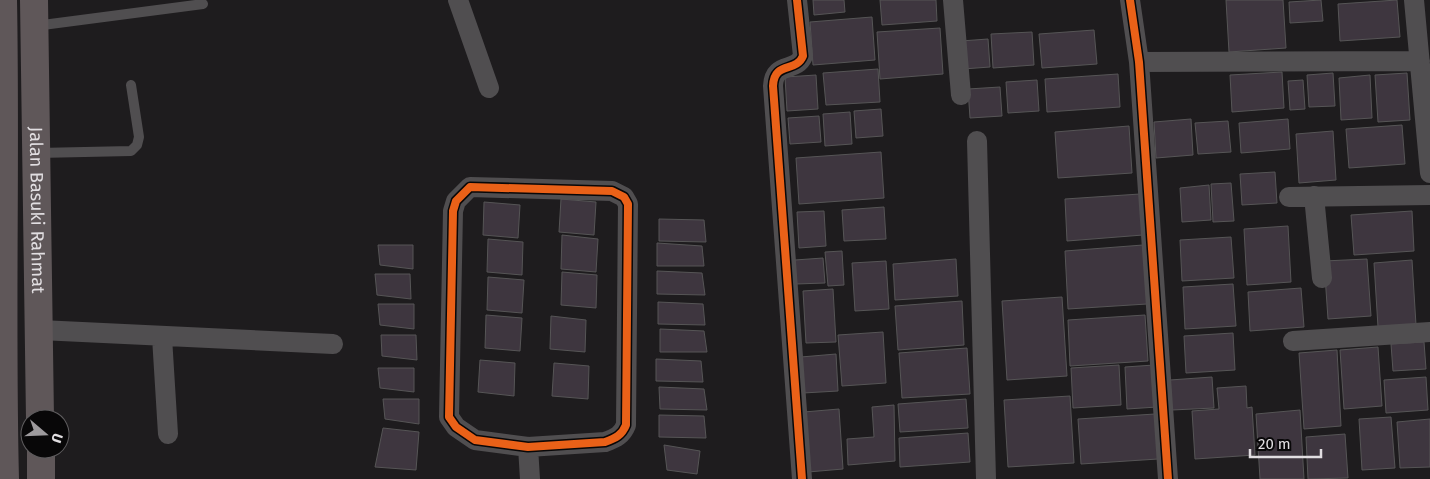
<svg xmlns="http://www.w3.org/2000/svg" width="1430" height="479" font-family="'Fira Sans',sans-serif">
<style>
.building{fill:#3e363f;stroke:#565556}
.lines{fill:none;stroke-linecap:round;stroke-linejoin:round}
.service{stroke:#504e50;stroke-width:10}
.minor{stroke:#504e50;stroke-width:20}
.trunk{stroke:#5f5759;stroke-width:28}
.cycleway-casing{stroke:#080708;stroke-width:11}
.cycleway{stroke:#ea6118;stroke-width:8}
.labels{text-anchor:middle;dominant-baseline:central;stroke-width:4.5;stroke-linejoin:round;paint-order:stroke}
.street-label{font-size:18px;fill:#e1dee1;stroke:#080708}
</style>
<rect width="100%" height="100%" fill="#1e1c1e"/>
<path class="building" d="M813 0H844L845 12 814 15Z
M880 0H936L937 21 882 25Z
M1226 0H1283L1286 48 1229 52Z
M1321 0 1323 21 1290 23 1289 2Z
M1397 0 1400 37 1340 41 1338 4Z
M872 17 875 60 813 65 810 22Z
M940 28 943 74 880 79 877 32Z
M1094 30 1097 64 1042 68 1039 34Z
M1032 32 1034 65 993 68 991 34Z
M988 39 990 67 963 69 961 41Z
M878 69 880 102 826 105 823 73Z
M1282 72 1284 108 1232 112 1230 75Z
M1333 73 1335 106 1309 107 1307 75Z
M1407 73 1410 120 1378 122 1375 75Z
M1118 74 1120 107 1047 112 1045 79Z
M816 75 818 109 787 111 785 77Z
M1370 75 1372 118 1341 120 1339 78Z
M1037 80 1039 111 1008 113 1006 82Z
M1303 80 1305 109 1290 110 1288 81Z
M1000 87 1002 116 970 118 968 89Z
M881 109 883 136 856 138 854 111Z
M850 112 852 144 825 146 823 114Z
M819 116 821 142 790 144 788 118Z
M1191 119 1193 155 1156 158 1154 122Z
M1288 119 1290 149 1241 153 1239 123Z
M1228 121 1231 152 1198 154 1195 123Z
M1402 125 1405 164 1349 168 1346 129Z
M1129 126 1132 173 1058 178 1055 132Z
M1333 131 1336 180 1299 183 1296 134Z
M881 152 884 198 799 204 796 158Z
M1275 172 1277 203 1242 205 1240 174Z
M1231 183 1234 221 1213 222 1211 184Z
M1209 185 1211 220 1182 222 1180 188Z
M1140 194 1143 235 1067 241 1065 199Z
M561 199 596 202 594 235 559 232Z
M484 202 520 205 518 238 483 235Z
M884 207 886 239 844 241 842 210Z
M824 211 826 246 799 248 797 212Z
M1412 211 1414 251 1354 255 1351 215Z
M659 219 704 220 706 242 659 241Z
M1288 226 1291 282 1247 285 1244 229Z
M562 235 598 239 596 272 561 269Z
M1231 237 1234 278 1182 281 1180 240Z
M488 239 523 242 522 275 487 272Z
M657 243 702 246 704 266H657Z
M378 245H413V269L380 265Z
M1143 245 1147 304 1068 309 1065 251Z
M842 251 844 285 828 286 825 252Z
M823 258 825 283 796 284 795 260Z
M956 259 958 296 895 300 893 264Z
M1367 259 1371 316 1328 319 1324 261Z
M1412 260 1416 325 1378 327 1374 263Z
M886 261 889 309 855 311 852 263Z
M657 271 702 273 705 295 657 294Z
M562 272 597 275 596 308 561 305Z
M375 274H410L411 299 377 295Z
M488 277 524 280 522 313 487 310Z
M1233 284 1236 326 1185 329 1183 287Z
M1301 288 1304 327 1250 331 1248 292Z
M833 289 836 342 806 343 803 291Z
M1062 297 1067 376 1007 380 1002 301Z
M962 301 964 345 898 350 895 306Z
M658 302 703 304 705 325 658 324Z
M378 304H414V329L380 325Z
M486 315 522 318 520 351 485 348Z
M1145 315 1148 361 1070 366 1068 320Z
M551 316 586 320 585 352 550 349Z
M660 329 704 331 707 352H660Z
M883 332 886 383 842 386 838 335Z
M1233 333 1235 370 1186 373 1184 336Z
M381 335H416L417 360 382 356Z
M1424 342 1426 369 1393 371 1391 344Z
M1378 347 1382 406 1344 409 1340 350Z
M967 348 970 394 902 398 899 353Z
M1337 350 1341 426 1304 429 1299 353Z
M836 354 838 391 803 393 801 357Z
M656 359 701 361 703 382 656 381Z
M480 360 515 363 514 396 478 392Z
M554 363 589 366 588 399 552 396Z
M1119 365 1121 405 1073 408 1071 368Z
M1154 365 1157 407 1127 409 1125 367Z
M378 368H414V392L380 388Z
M1212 377 1214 408 1172 410 1170 380Z
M1426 377 1428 410 1386 413 1384 380Z
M1246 386 1247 408 1252 407 1255 455 1195 459 1192 411 1219 409 1217 388Z
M659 387 704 389 707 410 660 409Z
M1070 396 1074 463 1008 467 1004 400Z
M383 399H419V424L385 419Z
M966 399 968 428 900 432 898 404Z
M894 405 895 461 848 465 847 439 874 437 872 407Z
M839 409 843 469 808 472 804 412Z
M1300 410 1304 479H1260L1256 414Z
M1155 414 1158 459 1081 464 1078 419Z
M659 415 704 416 706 438 659 437Z
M1391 417 1395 468 1362 470 1359 419Z
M1430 419V467L1400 468 1397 422Z
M383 428 419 432 416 470 375 467Z
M968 433 970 462 900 467 899 438Z
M1345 434 1348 478 1308 479 1306 437Z
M664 445 700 451 697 474 667 470Z"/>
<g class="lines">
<path class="service" d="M35 26 203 4
M38 153 131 151 137 145 139 137 131 85"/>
<path class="minor" d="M458 0 489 88
M797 0 803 56C796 73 774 61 773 86L802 479
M953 0 961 95
M1130 0 1139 62 1168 479
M1414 0 1430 173
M1139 62 1420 61
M977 141 986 479
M470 187 612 191 624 197 628 204 626 425C622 435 616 438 605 442L528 447 475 440 456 427 449 417 453 211 456 201Z
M1314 196 1322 278
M1289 197 1430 195
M40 330 333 344
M162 337 168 434
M1293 341 1430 332
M528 447 530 479"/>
<g class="trunk">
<path d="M3 0C6 160 1 319 5 479"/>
<path id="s1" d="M34 0 40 419"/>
<path d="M41 449V479"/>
</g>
<g class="cycleway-casing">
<path id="cycleway" d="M797 0 803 56C796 73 774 61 773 86L802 479
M1130 0 1139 62 1168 479
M470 187 612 191 624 197 628 204 626 425C622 435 616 438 605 442L528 447 475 440 456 427 449 417 453 211 456 201Z"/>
</g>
<use href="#cycleway" class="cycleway"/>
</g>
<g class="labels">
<g class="street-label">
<text stroke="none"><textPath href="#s1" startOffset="210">Jalan Basuki Rahmat</textPath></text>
</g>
</g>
<g transform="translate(45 434) rotate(109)"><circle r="24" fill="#080708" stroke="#5f5d5f"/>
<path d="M0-4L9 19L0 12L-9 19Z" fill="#9d9a9d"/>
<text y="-8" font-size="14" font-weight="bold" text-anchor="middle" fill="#e1dee1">U</text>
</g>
<path d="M1250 449v8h71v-8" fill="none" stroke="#e1dee1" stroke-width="2.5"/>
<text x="1258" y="449" font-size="15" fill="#e1dee1" stroke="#080708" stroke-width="4" paint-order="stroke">20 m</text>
</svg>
